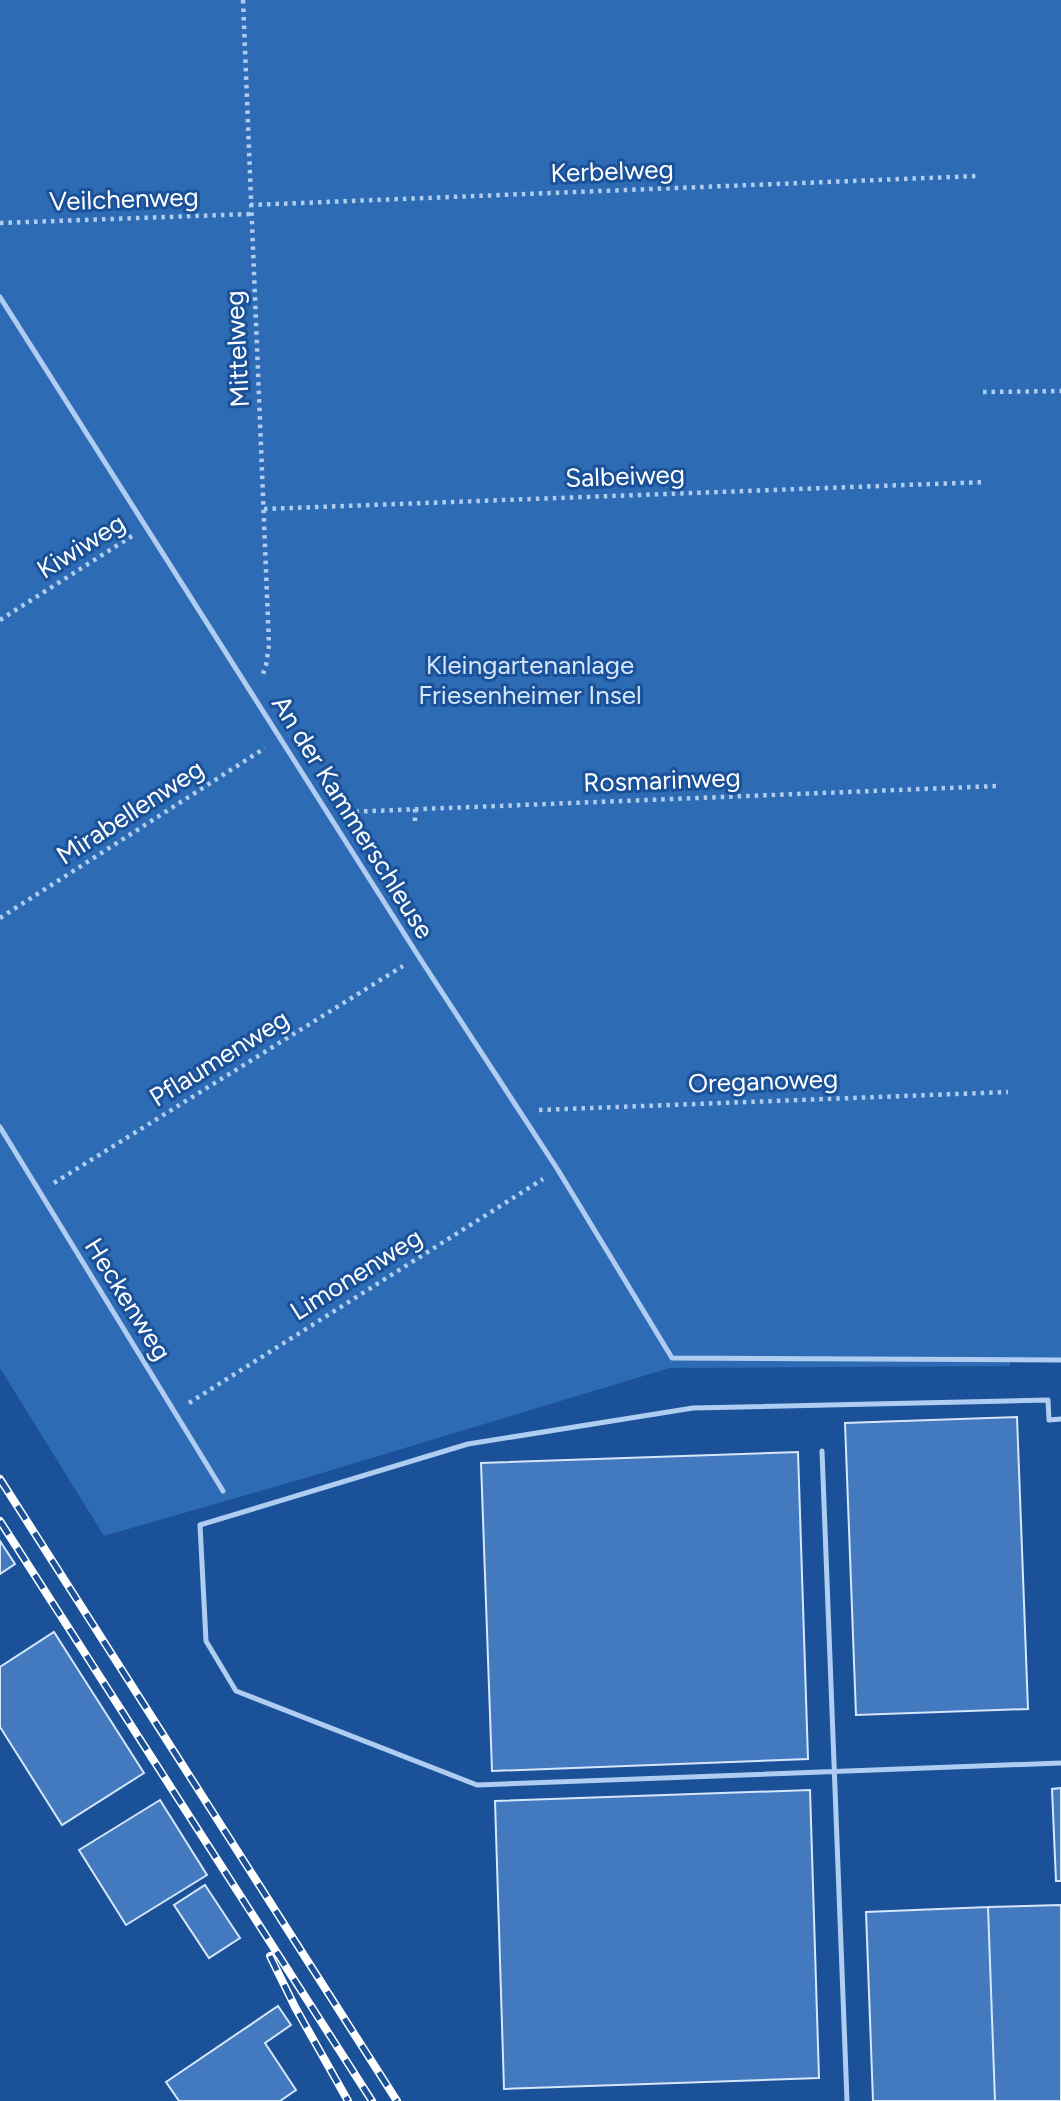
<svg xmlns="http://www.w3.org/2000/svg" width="1061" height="2101" font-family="Figtree,sans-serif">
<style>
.green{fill:#2e6bb5}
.building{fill:#437abf;stroke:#d6e7fb;stroke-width:2}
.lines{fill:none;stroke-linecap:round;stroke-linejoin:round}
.path{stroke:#afcdf0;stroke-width:4.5;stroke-dasharray:3.5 5;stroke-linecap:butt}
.lane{stroke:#afcdf0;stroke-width:5}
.rail-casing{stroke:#fff;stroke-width:8}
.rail{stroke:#1a5198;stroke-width:5;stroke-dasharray:16;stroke-linecap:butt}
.labels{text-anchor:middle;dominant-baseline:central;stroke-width:6;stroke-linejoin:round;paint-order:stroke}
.street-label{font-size:26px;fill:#fff;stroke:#1a5198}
.park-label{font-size:26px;fill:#d6e7fb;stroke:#1a5198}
</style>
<rect width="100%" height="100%" fill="#1a5198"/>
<path class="green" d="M0 0H1061V1360L1010 1361V1366L670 1368 312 1476 104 1536 0 1368Z"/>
<path class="building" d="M1017 1417 1028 1709 856 1715 845 1423Z
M798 1452 808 1759 492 1771 481 1463Z
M0 1541 15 1564 0 1574Z
M54 1632 144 1773 62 1825 0 1727V1667Z
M1061 1788V1881H1056L1052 1789Z
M810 1790 819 2078 504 2089 495 1801Z
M160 1800 207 1875 126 1925 79 1850Z
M205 1885 240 1938 209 1958 174 1905Z
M1061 1905V2101H995L988 1907Z
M988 1907 995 2101H873L866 1912Z
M278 2006 291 2025 265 2043 296 2090 280 2101H179L166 2082Z"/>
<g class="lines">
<path class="path" d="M243 0 269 645 266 665 262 677
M250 205 977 176
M0 223 250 214
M983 392 1061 391
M264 509 986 482
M0 620 132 536
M415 809V826
M347 812 997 786
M0 918 265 748
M539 1110 1008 1092
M54 1183 403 966
M189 1403 543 1179"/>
<path class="lane" d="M0 297 419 957 558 1170 672 1358 1061 1360
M0 1127 223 1491
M1061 1419 1049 1420 1048 1400 693 1408 468 1444 200 1525 206 1641 236 1691 477 1785 1061 1763
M822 1451 847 2101"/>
<g class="rail-casing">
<path id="rail" d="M0 1479 397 2101
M0 1521 372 2101
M270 1956 295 2007 348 2101"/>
</g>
<use href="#rail" class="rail"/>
</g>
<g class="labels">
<g class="street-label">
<text transform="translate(612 171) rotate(-2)">Kerbelweg</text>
<text transform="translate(124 199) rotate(-2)">Veilchenweg</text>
<text transform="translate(237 349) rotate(-93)">Mittelweg</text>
<text transform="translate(625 476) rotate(-2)">Salbeiweg</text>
<text transform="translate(81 546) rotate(-32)">Kiwiweg</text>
<text transform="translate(662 780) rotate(-2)">Rosmarinweg</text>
<text transform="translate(130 812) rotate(-33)">Mirabellenweg</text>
<text transform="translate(353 817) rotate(58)">An der Kammerschleuse</text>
<text transform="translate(219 1058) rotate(-32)">Pflaumenweg</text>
<text transform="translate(763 1081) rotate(-2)">Oreganoweg</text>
<text transform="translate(356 1274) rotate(-32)">Limonenweg</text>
<text transform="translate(128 1299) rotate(58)">Heckenweg</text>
</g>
<g class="park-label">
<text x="530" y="665">Kleingartenanlage<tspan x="530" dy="30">Friesenheimer Insel</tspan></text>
</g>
</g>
</svg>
